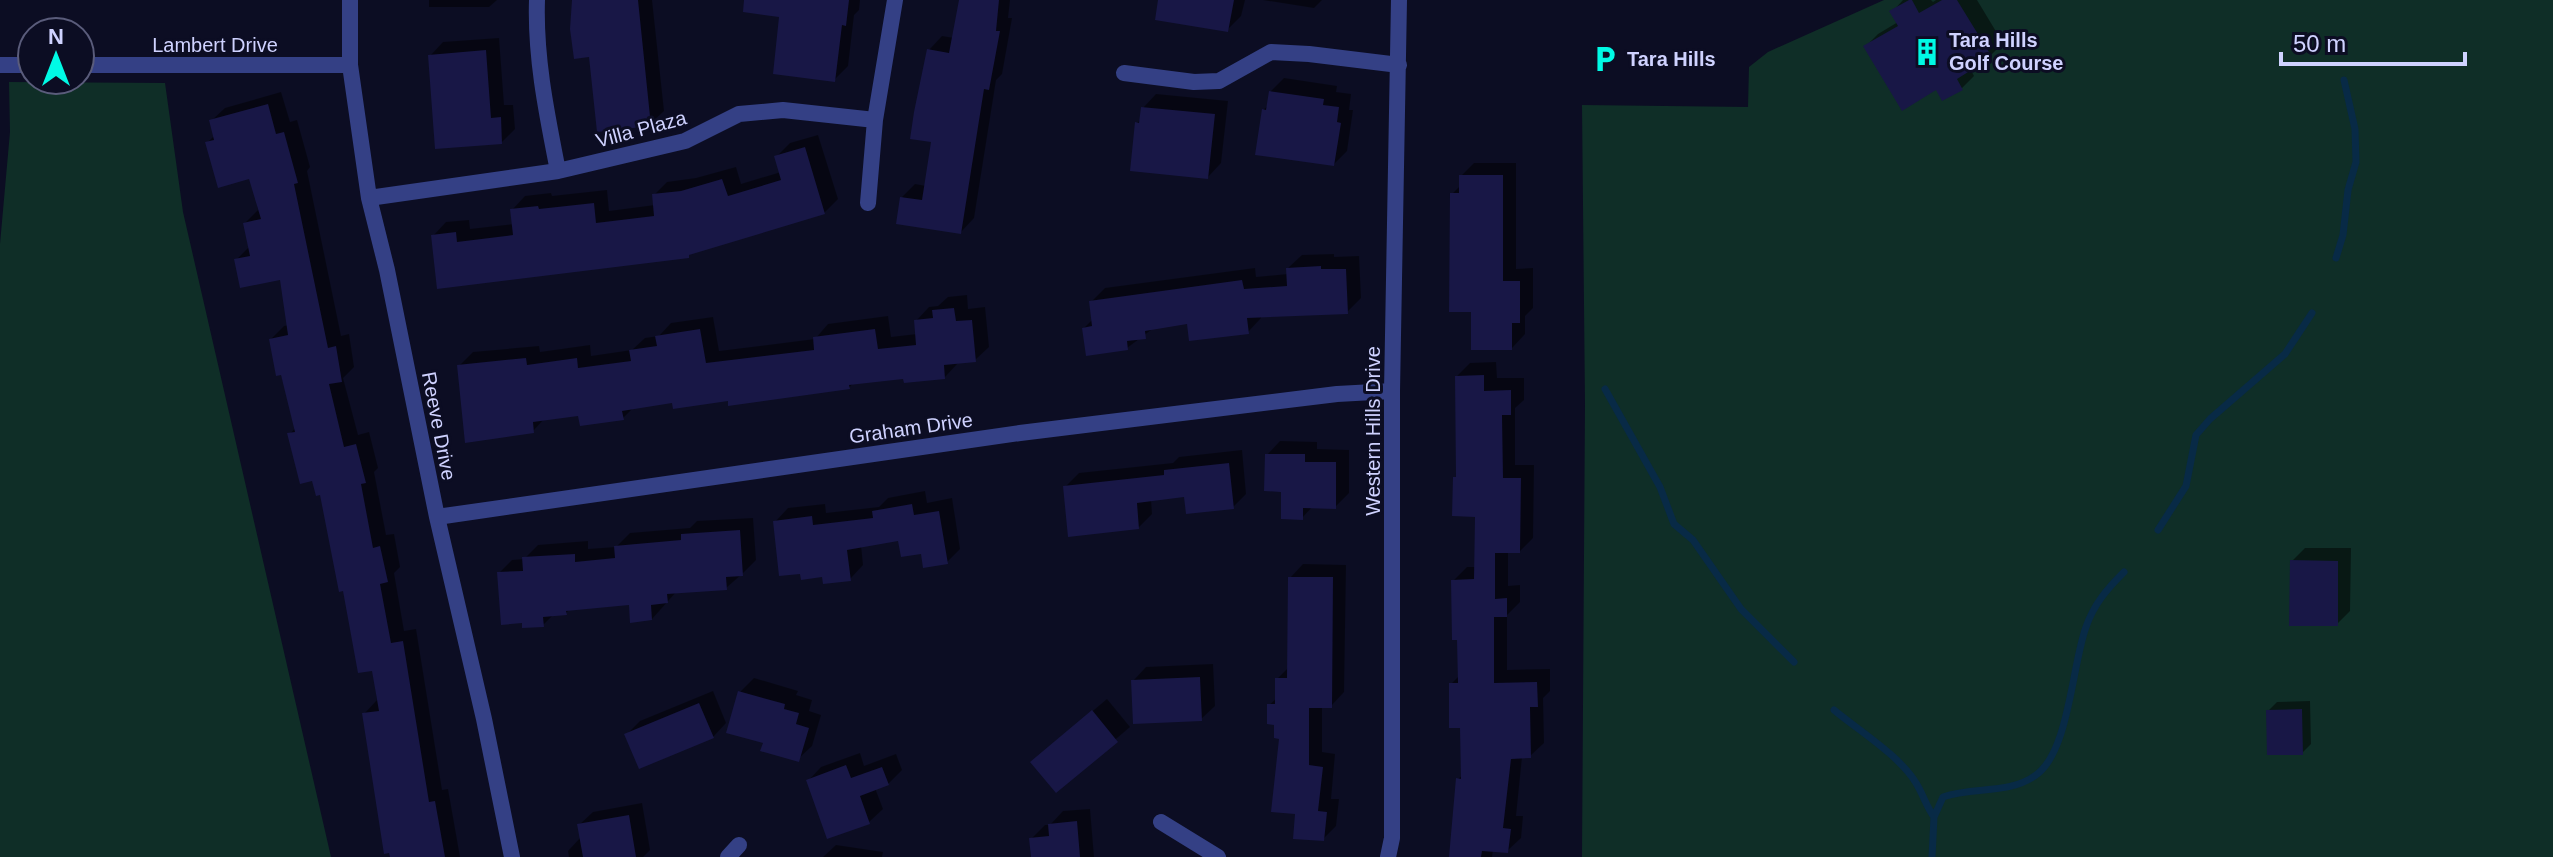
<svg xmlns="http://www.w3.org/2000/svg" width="2553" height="857" font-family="Helvetica,sans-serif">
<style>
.green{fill:#0f2e27}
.shadow{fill:#0007}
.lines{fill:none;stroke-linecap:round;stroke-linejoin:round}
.stream{stroke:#082a46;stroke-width:7}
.building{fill:#181746}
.minor{stroke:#344085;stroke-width:16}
.labels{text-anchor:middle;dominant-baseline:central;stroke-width:6;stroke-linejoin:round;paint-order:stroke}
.poi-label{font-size:20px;font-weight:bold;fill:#cfd2ff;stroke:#0c0d23;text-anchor:start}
.street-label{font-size:20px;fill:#cfd2ff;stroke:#0c0d23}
</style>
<rect width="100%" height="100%" fill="#0c0d23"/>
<path class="green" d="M1884 0H2553V857H1582L1585 404 1582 105 1748 107 1749 67 1768 52Z
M9 82 165 83 183 212 331 857H0V244L10 132Z"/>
<path class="shadow" d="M429 0H497L489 7H429Z
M574 0H652L664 111 650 124 590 55Z
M780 0H860L859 10 854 15 848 66 834 80 781 15Z
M961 0H1010L1008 18H1012L1002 74 996 80 974 218 961 232 902 197 915 184 926 186 933 141 929 50 942 36 954 38Z
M1160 0H1245L1241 16 1227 30Z
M1263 0H1322L1314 8Z
M1903 0H1931L1933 2 1936 0H1977L2003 43 1990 56 1970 68 1974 76 1962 88 1937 87 1866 46 1878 34 1898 22 1892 12Z
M499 38 504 105H513L515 129 502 142 430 56 443 42Z
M1284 78 1337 86 1336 92 1351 94 1349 110H1353L1347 151 1334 164 1263 110 1269 105 1270 92Z
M281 92 290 122 297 120 310 167 307 171 341 336 349 334 354 367 343 378 358 435 369 432 378 468 374 472 386 535 394 534 400 567 394 573 404 631 416 629 442 790 448 789 460 857H392L364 714 377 700 373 669 344 589 322 492 290 434 296 427 271 339 284 326 289 325 281 278 236 260 250 246 245 223 258 210 251 176 207 143 215 135 211 121 225 108Z
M1156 94 1228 101 1221 163 1208 177 1137 123 1142 119 1143 108Z
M818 135 838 199 824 213 692 252 688 256 548 272 433 236 446 222 469 220 470 229 514 224 512 210 525 196 551 193 552 196 607 190 609 211 655 205 654 195 667 182 696 178 736 167 741 184 781 172 776 157 790 143Z
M1474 163H1516V269L1533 268V308L1525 316V334L1512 348 1473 310 1452 194 1461 185V176Z
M1334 254V257L1359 256 1361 298 1347 312 1261 315V318L1248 332 1189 322 1155 327 1127 348 1084 328 1093 319 1091 302 1105 288 1255 268 1256 277 1288 274V268L1302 255Z
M967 295 968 309 985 307 989 347 975 360 958 363 945 377 905 376 853 383 849 388 674 401 634 407 623 418 580 414 545 418 533 431 459 366 473 352 539 346 540 352 590 345 591 356 632 350 645 338 659 336 671 323 713 317 719 351 815 339 828 324 888 316 891 337 917 334 916 321 929 307 938 306 948 297Z
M1496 362 1497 378H1524V400L1515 408V465H1534L1533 538 1520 551H1508V586L1520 585V602L1507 615V670L1550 669V691L1543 698 1544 743 1530 756 1522 757 1516 816H1523L1521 838 1507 851 1493 850 1492 857H1451L1458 779 1463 775 1462 726 1451 684 1460 675 1453 581 1467 567H1477L1478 515 1458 475 1457 376 1470 363Z
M1280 441 1317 442V449L1349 450V493L1335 507 1313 506 1302 518 1283 490 1267 455Z
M1242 450 1246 494 1233 507 1185 495 1151 499 1152 514 1139 527 1065 487 1079 473 1173 463 1179 457Z
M925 491 927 503 952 498 960 549 947 562 900 538 861 545 863 565 850 579 824 575 775 522 788 508 825 504 826 513 879 507 888 498Z
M753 518 756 560 742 574 726 588 677 591 652 619 631 603 570 609 566 613 554 614 543 625 499 573 512 560 524 559 538 545 588 541V549L616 547 630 533 690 528 697 521Z
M2305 548H2351L2350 611 2337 624 2292 561Z
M1303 564 1346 565 1344 692 1331 706H1322V752L1335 754 1331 799H1339L1336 826 1323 839 1297 812 1281 737 1269 705 1277 698V679L1289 667 1290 578Z
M1213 664 1215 706 1201 719 1133 681 1146 667Z
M754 678 798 691 796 695 812 700 809 711 821 715 812 746 798 759 765 742 740 692Z
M713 691 726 723 713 737 627 734 640 721Z
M1107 699 1130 727 1056 790 1032 762Z
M2310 701 2311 744 2302 753 2268 711 2277 702Z
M860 753 864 766 896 754 902 770 888 784 875 788 883 809 869 822 808 781 821 767Z
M642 803 650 850 643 857H569L568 851 581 837 579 825 593 812Z
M1090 809 1094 857H1033L1031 839 1045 825H1050L1063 811Z
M836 845 883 852 882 857H823Z"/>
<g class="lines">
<path class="stream" d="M2336 258 2343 235 2348 190 2356 162 2355 129 2344 80
M1605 389 1660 487 1674 524 1693 540 1741 609 1794 662
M2158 530 2186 486 2196 435 2210 419 2285 354 2312 313
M1834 710C1858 730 1900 756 1916 783 1923 794 1926 806 1934 817
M1932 857 1934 817 1943 797C1974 786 2009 795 2036 775 2069 752 2072 665 2086 627 2094 604 2107 589 2124 572"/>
</g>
<path class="building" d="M572 0H638L651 126 597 132 589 57 574 59 570 29Z
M744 0H849L846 26 842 25 835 82 773 74 779 17 743 12Z
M959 0H999L996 31H1000L989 90 984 89 961 234 896 224 900 197 922 200 931 142 910 139 914 112 927 49 949 53Z
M1158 0H1234L1228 32 1155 20Z
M1909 0H1912L1919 13 1942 0H1957L1992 57 1957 79 1963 90 1942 101 1936 90 1902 111 1863 46 1898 26 1889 11Z
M486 50 491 118 501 117 502 144 435 149 428 55Z
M1269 91 1324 99 1323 105 1339 107 1337 122 1341 123 1334 166 1255 155 1262 109 1266 110Z
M268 104 276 134 284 132 298 183 294 184 328 348 336 346 342 382 329 384 344 447 356 444 366 483 361 484 373 548 380 546 388 582 380 584 391 643 403 641 429 802 435 801 445 857H390L389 853 384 854 362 713 379 711 372 671 358 673 343 591 339 592 320 495 316 496 312 481 300 484 287 433 295 432 281 375 276 376 269 339 288 335 280 280 240 288 234 259 250 256 243 223 261 219 249 179 218 188 205 142 214 140 209 120Z
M1141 107 1215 114 1208 179 1130 171 1135 122 1139 123Z
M805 147 825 214 689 255V258L437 289 431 235 456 232 457 242 513 235 510 209 538 206 539 209 594 203 596 223 654 216 652 194 681 191 722 179 728 196 781 180 774 156Z
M1459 175H1503V281H1520V323H1512V350H1471V312H1449L1450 193H1459Z
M1321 266V269H1346L1348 314 1247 318 1249 334 1189 341 1187 324 1145 331 1146 339 1127 341 1128 350 1086 356 1082 328 1092 326 1089 301 1242 280 1244 289 1287 286 1286 268Z
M954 308 956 321 972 320 976 362 944 365 945 379 904 383 903 379 849 385 850 389 728 406V401L673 409 672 403 622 411 624 420 580 426 578 416 533 422 534 433 465 443 457 365 526 358 527 365 577 358 578 368 631 361 629 350 657 346 655 336 700 329 706 363 814 350 813 337 875 329 878 349 916 345 914 320 933 318 932 310Z
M1484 375V391L1511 390V415H1502L1503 478H1521L1520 553H1495V599L1507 598V617H1494V683L1537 682 1538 707H1530L1531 758 1511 759 1503 828 1511 829 1508 853 1482 851 1481 857H1449L1456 778 1461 779 1460 728H1449V683H1458L1457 640H1452L1451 580 1474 579 1475 517 1452 516 1453 477H1456L1455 376Z
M1265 454H1305V462H1336V509L1303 508V520L1281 519V492L1264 491Z
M1229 463 1234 509 1186 514 1184 497 1137 503 1139 529 1068 537 1063 486 1164 475V470Z
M912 504 914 515 939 511 948 564 923 568 921 554 901 557 898 541 847 550 851 581 823 584 822 577 801 580 800 574 779 576 773 521 812 516 813 525 873 518 872 511Z
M740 530 743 576 726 577 727 590 667 594 668 603 651 605 652 620 630 623 629 605 566 611 567 615 543 617 544 627 522 628V623L501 625 497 572 523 571 522 557 575 554V562L615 558 614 546 681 540V534Z
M2290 560 2338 561V626H2289Z
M1288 577H1333L1332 708H1309V765L1323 767 1318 811 1327 812 1324 841 1293 839 1295 814 1271 812 1279 739 1274 738V725L1267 724V704H1275V678H1287Z
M1200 677 1202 721 1133 724 1131 680Z
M738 691 785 704 784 709 799 713 796 724 809 728 799 762 760 751 763 743 726 733Z
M699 703 714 738 639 769 624 734Z
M2302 709 2303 755H2267L2266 710Z
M1092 710 1118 742 1056 793 1030 762Z
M846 765 851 778 882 767 889 785 860 796 870 824 827 839 806 780Z
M629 815 636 857H583L577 824Z
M1077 821 1080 857H1031L1029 838 1049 836 1048 824Z"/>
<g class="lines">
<path class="minor" d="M350 0V65L369 198 387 270 437 517 484 719 512 857
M537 0C535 58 547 115 558 171
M0 65H32
M80 65H350
M1124 73 1194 82 1219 81 1271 52 1309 54 1399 65
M369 198 558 171 685 141 739 114 783 110 875 120
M868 203 875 120 895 0
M437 517 1020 433 1337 394 1392 391
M1161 822 1218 857
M728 857 739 845
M1388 857 1392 838V391L1399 0"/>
</g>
<defs>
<g id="building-bare" transform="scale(2.16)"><path d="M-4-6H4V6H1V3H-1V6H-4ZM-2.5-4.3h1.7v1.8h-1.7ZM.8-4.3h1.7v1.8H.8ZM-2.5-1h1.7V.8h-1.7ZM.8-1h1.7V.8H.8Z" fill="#00fae5" stroke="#0c0d23" stroke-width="2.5" paint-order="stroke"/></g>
<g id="parking-bare" transform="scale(2.16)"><path d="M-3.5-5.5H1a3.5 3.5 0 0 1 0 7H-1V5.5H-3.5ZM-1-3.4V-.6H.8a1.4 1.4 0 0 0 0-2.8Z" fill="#00fae5" stroke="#0c0d23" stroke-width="2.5" paint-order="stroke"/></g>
</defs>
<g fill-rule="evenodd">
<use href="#building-bare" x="1927" y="52"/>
<use href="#parking-bare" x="1605" y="59"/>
</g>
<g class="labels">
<g class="poi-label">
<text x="1949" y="40">Tara Hills<tspan x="1949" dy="23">Golf Course</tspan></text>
<text x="1627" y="59">Tara Hills</text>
</g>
<g class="street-label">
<text x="215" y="45">Lambert Drive</text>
<text transform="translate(641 129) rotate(-15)">Villa Plaza</text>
<text transform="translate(439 426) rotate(79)">Reeve Drive</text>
<text transform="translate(911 428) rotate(-8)">Graham Drive</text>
<text transform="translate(1373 431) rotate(-90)">Western Hills Drive</text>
</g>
</g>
<g transform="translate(56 56)"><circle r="38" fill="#0c0d23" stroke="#5a5c7b" stroke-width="2"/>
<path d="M0-6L14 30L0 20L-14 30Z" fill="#00fae5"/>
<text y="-12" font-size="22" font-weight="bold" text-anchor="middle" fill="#cfd2ff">N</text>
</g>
<path d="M2281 52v12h184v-12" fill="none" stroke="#cfd2ff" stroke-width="4"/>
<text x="2293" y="52" font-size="24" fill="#cfd2ff" stroke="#0c0d23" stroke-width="6" paint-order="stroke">50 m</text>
</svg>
